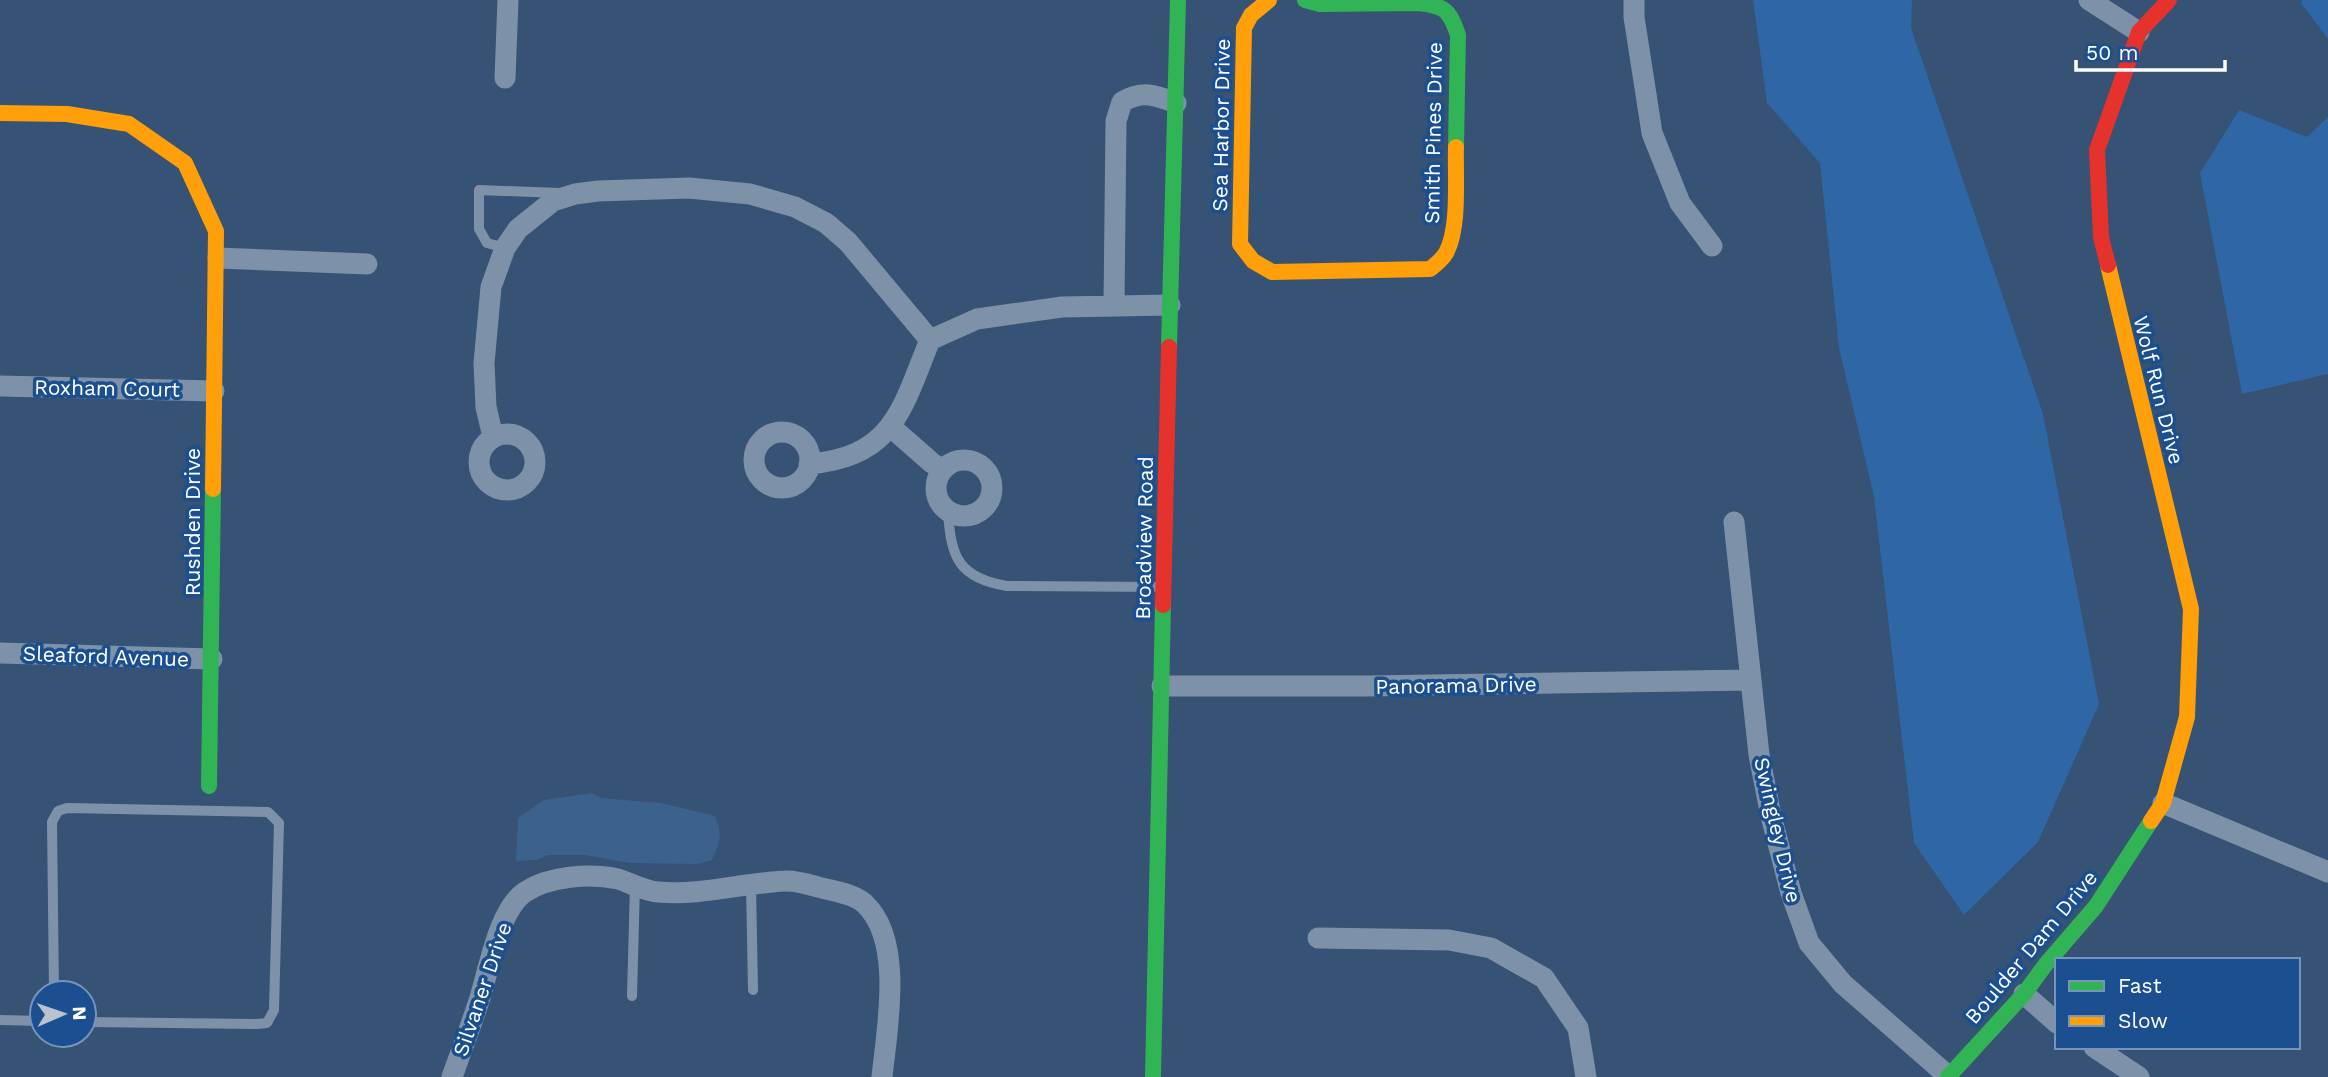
<svg xmlns="http://www.w3.org/2000/svg" width="2328" height="1077" font-family="'Work Sans',sans-serif">
<style>
.green{fill:#2f66a5}
.water{fill:#3b618d}
.lines{fill:none;stroke-linecap:round;stroke-linejoin:round}
.lane{stroke:#7d92a8;stroke-width:10}
.street{stroke:#7d92a8;stroke-width:21}
.fast{stroke:#30b455;stroke-width:16}
.slow{stroke:#ff9f0a;stroke-width:16}
.jam{stroke:#e5322d;stroke-width:16}
.labels{text-anchor:middle;dominant-baseline:central;stroke-width:7;stroke-linejoin:round;paint-order:stroke}
.street-label{font-size:21px;fill:#fff;stroke:#1b4f8f}
</style>
<rect width="100%" height="100%" fill="#365274"/>
<path class="green" d="M1753 0H1912L1911 28 2043 414 2099 704 2038 842 1964 915 1914 843 1874 497 1839 348 1820 163 1767 103Z
M2302 0H2328V39L2301 3Z
M2239 110 2307 137 2328 117V374L2242 394 2200 173Z"/>
<path class="water" d="M592 793 601 798 661 803 715 816C723 834 720 843 712 860L697 864 630 863 584 855H547L537 860 516 861 518 818 544 800Z"/>
<g class="lines">
<path class="lane" d="M505 248 487 243 479 229V190L560 193
M948 512C951 558 959 578 1007 586L1161 587
M751 885 753 990
M54 993 52 822 58 811 67 808 268 812 279 823 274 1010 267 1023 257 1024 84 1022
M632 996 635 885
M0 1020 42 1021"/>
<path class="street" d="M1634 0V17L1652 133 1680 203 1712 246
M2089 0 2139 32
M505 78 508 0
M218 258 367 264
M1114 305 1116 121 1122 102C1142 90 1156 95 1176 103
M0 386 214 391
M891 427 932 463 943 470
M754 460a28 28 0 1 1 56 0a28 28 0 1 1-56 0Z
M479 462a28 28 0 1 1 56 0a28 28 0 1 1-56 0Z
M493 437 486 407 484 363 491 287 505 248 518 229 553 201 575 194 598 191 689 188 750 194 795 207 826 223 848 242 930 340
M936 488a28 28 0 1 1 56 0a28 28 0 1 1-56 0Z
M809 464C894 457 902 408 930 340L977 319 1062 307 1170 305
M1734 522 1759 755 1771 816 1791 893 1809 943 1843 984 1948 1076
M0 653 212 659
M1162 686H1367L1751 680
M2163 803 2328 872
M1318 938 1449 940 1491 948 1544 978 1578 1028 1586 1077
M2024 994 2057 1023
M2094 1047 2139 1077
M452 1077C460 1054 469 1031 477 1007 488 976 497 911 525 892 549 876 590 873 618 879 631 883 644 891 658 892 700 896 743 883 785 881 798 880 813 886 826 889 838 892 856 895 865 904 904 941 887 1028 882 1077"/>
<path class="fast" d="M1305 0 1320 4 1418 3C1445 6 1449 9 1458 35L1456 147
M1169 347 1178 0
M209 786 213 489
M1153 1077 1163 605
M1948 1077 2024 994 2046 964 2096 906 2151 821"/>
<path class="slow" d="M1269 0 1251 15 1244 28 1240 244 1253 261 1272 272 1430 269C1436 264 1442 260 1446 253 1460 228 1455 176 1456 147
M0 113 67 114 129 124 185 163 216 231 213 489
M2108 265 2191 609 2187 717 2163 803 2151 821"/>
<path class="jam" d="M2108 265 2101 237 2097 150 2139 32 2169 0
M1163 605 1169 347"/>
</g>
<g class="labels">
<g class="street-label">
<text transform="translate(1221 125) rotate(-89)">Sea Harbor Drive</text>
<text transform="translate(1433 133) rotate(-89)">Smith Pines Drive</text>
<text transform="translate(107 388) rotate(1)">Roxham Court</text>
<text transform="translate(2159 390) rotate(76)">Wolf Run Drive</text>
<text transform="translate(192 522) rotate(-90)">Rushden Drive</text>
<text transform="translate(1144 538) rotate(-89)">Broadview Road</text>
<text transform="translate(106 656) rotate(2)">Sleaford Avenue</text>
<text transform="translate(1456 685) rotate(-1)">Panorama Drive</text>
<text transform="translate(1778 830) rotate(77)">Swingley Drive</text>
<text transform="translate(2031 947) rotate(-50)">Boulder Dam Drive</text>
<text transform="translate(482 989) rotate(-71)">Silvaner Drive</text>
</g>
</g>
<rect x="2055" y="958" width="245" height="91" fill="#1b4f8f" stroke="#7695bc" stroke-width="2"/>
<rect x="2069" y="981" width="35" height="10" fill="#30b455" stroke="#7695bc" stroke-width="2"/>
<text x="2118" y="993" font-size="21" fill="#ffffff">Fast</text>
<rect x="2069" y="1016" width="35" height="10" fill="#ff9f0a" stroke="#7695bc" stroke-width="2"/>
<text x="2118" y="1028" font-size="21" fill="#ffffff">Slow</text>
<g transform="translate(63 1014) rotate(88)"><circle r="33" fill="#1b4f8f" stroke="#7695bc" stroke-width="2"/>
<path d="M0-5L12 26L0 18L-12 26Z" fill="#b9c2ce"/>
<text y="-10" font-size="19" font-weight="bold" text-anchor="middle" fill="#ffffff">N</text>
</g>
<path d="M2076 60v10h149v-10" fill="none" stroke="#ffffff" stroke-width="3.5"/>
<text x="2086" y="60" font-size="21" fill="#ffffff" stroke="#1b4f8f" stroke-width="5" paint-order="stroke">50 m</text>
</svg>
